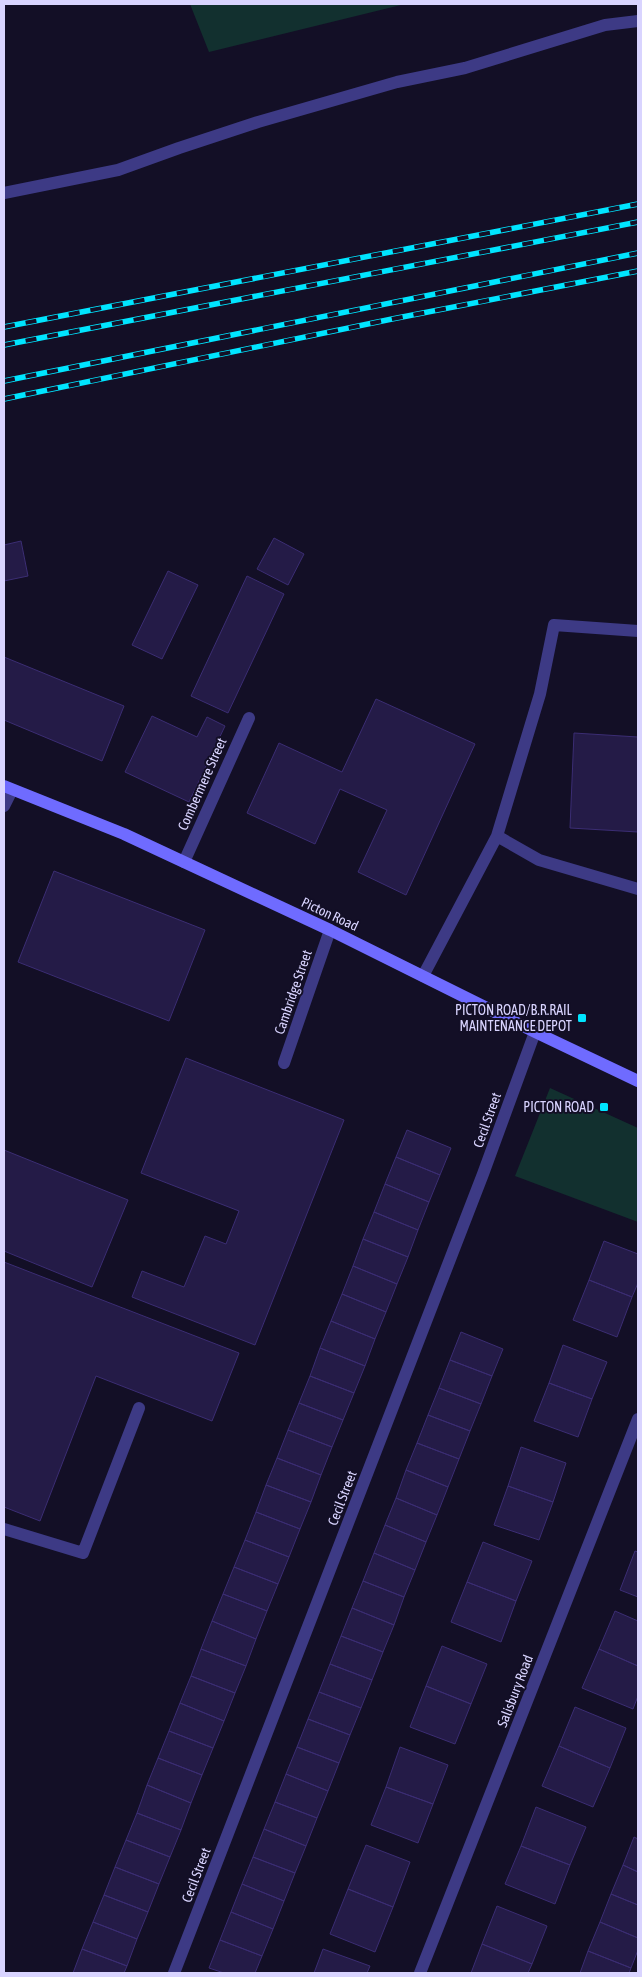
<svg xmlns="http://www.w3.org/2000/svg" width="642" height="1977" font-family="'Asap Condensed',sans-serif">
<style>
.green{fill:#12302f}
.building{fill:#241b47;stroke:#3b2d73}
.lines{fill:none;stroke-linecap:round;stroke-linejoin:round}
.lane{stroke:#3d3a85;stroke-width:12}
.street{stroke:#3d3a85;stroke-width:12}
.secondary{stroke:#6f6bff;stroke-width:12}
.rail-casing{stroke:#00e5ff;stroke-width:5.5}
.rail{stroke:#130f26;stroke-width:4;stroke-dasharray:11;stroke-linecap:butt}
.poi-dot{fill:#00e5ff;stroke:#130f26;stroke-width:2}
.labels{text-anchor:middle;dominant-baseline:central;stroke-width:4;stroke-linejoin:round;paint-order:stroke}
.street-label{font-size:14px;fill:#d9d4ff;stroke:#130f26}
.poi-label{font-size:14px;fill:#d9d4ff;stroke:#130f26;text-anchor:end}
</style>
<rect width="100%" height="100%" fill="#130f26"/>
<path class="green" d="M190 4H405L209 52Z
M550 1088 638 1128V1222L515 1176Z"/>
<path class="building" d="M274 538 304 554 288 585 257 569Z
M21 541 28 576 4 581V545Z
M168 571 198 585 162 659 132 645Z
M247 576 284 594 228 713 191 696Z
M4 657 124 706 102 761 4 720Z
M376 699 475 744 406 895 358 872 387 810 340 789 315 844 247 813 279 743 342 772Z
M152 716 197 737 207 717 225 726 189 802 125 772Z
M574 733 638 737V832L570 828Z
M54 871 205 930 169 1021 18 962Z
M186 1058 344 1120 255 1345 132 1297 142 1271 184 1287 205 1236 226 1244 239 1211 141 1173Z
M407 1130 451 1148 440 1175 396 1157Z
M4 1150 128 1200 92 1287 4 1251Z
M396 1157 440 1175 429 1202 385 1184Z
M385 1184 429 1202 418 1230 374 1212Z
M374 1212 418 1230 408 1257 363 1239Z
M363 1239 408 1257 397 1284 353 1266Z
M604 1241 638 1254V1283L632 1297 589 1280Z
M4 1262 239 1353 212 1421 96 1376 40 1521 4 1507Z
M353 1266 397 1284 386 1312 342 1294Z
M589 1280 632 1297 617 1337 573 1320Z
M342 1294 386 1312 375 1339 331 1321Z
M331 1321 375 1339 365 1366 320 1348Z
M461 1332 503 1349 492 1376 450 1360Z
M563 1345 607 1362 592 1399 549 1383Z
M320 1348 365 1366 354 1393 310 1376Z
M450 1360 492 1376 481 1404 439 1388Z
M310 1376 354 1393 343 1420 299 1403Z
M549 1383 592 1399 578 1437 534 1421Z
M439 1388 481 1404 470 1431 428 1415Z
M299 1403 343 1420 332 1447 288 1430Z
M428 1415 470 1431 459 1459 417 1443Z
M288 1430 332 1447 321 1475 277 1458Z
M417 1443 459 1459 448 1487 406 1470Z
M521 1447 566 1463 553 1502 508 1486Z
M277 1458 321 1475 311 1502 266 1485Z
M406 1470 448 1487 437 1515 396 1498Z
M266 1485 311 1502 300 1529 256 1512Z
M508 1486 553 1502 539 1540 494 1525Z
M396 1498 437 1515 426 1542 385 1525Z
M256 1512 300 1529 289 1557 245 1540Z
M385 1525 426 1542 415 1570 374 1553Z
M245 1540 289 1557 278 1584 234 1567Z
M483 1542 532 1561 516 1601 467 1582Z
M635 1551 638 1552V1597L620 1590Z
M374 1553 415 1570 404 1597 363 1581Z
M234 1567 278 1584 267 1611 223 1594Z
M363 1581 404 1597 394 1625 352 1608Z
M467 1582 516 1601 501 1642 451 1622Z
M223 1594 267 1611 256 1639 212 1621Z
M352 1608 394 1625 383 1652 341 1636Z
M615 1611 638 1621V1666L599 1649Z
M212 1621 256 1639 246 1666 201 1649Z
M341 1636 383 1652 372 1680 330 1664Z
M442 1646 487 1664 471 1704 426 1686Z
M201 1649 246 1666 235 1693 191 1676Z
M599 1649 638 1666V1696L633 1709 582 1688Z
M330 1664 372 1680 361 1708 319 1692Z
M191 1676 235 1693 224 1721 180 1703Z
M426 1686 471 1704 455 1744 410 1727Z
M319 1692 361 1708 350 1735 308 1719Z
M180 1703 224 1721 213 1748 169 1731Z
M575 1707 626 1728 610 1768 559 1746Z
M308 1719 350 1735 339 1763 297 1747Z
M169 1731 213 1748 202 1775 158 1758Z
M559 1746 610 1768 593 1807 542 1786Z
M297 1747 339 1763 328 1791 286 1774Z
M400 1747 448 1765 433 1804 386 1787Z
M158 1758 202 1775 191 1803 147 1785Z
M286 1774 328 1791 317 1818 275 1802Z
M147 1785 191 1803 181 1830 137 1813Z
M386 1787 433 1804 418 1843 371 1825Z
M275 1802 317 1818 306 1846 264 1829Z
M536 1807 586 1827 570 1865 521 1846Z
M137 1813 181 1830 170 1857 126 1840Z
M264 1829 306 1846 295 1873 253 1857Z
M634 1837 638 1839V1872L623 1865Z
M126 1840 170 1857 159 1884 115 1867Z
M366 1845 410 1862 393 1907 348 1889Z
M521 1846 570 1865 555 1904 505 1884Z
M253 1857 295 1873 284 1901 242 1884Z
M623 1865 638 1872V1905L611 1894Z
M115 1867 159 1884 148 1912 104 1895Z
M242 1884 284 1901 273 1929 231 1912Z
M348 1889 393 1907 375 1952 330 1934Z
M611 1894 638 1905V1938L600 1922Z
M104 1895 148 1912 137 1939 93 1922Z
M497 1906 547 1926 532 1964 482 1944Z
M231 1912 273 1929 262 1956 220 1940Z
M93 1922 137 1939 127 1966 82 1949Z
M600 1922 638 1938V1950L631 1968 588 1951Z
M220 1940 262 1956 255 1973H224L209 1968Z
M482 1944 532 1964 528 1973H471Z
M82 1949 127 1966 124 1973H73Z
M323 1949 370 1966 367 1973H314Z
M588 1951 631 1968 629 1973H580Z"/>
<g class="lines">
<path class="lane" d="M4 193 118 170 179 148 258 122 397 82 465 68 605 25 638 21
M497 836 540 694 554 625 638 631
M184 862 249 718
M423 976 497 836 539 860 638 889
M4 1529 83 1553 139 1408"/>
<path class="street" d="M4 806 12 790
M284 1063 330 930
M174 1973 483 1174 535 1032
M420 1973 638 1419"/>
<path class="secondary" d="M4 786 124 834 330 930 535 1032 638 1081"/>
<g class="rail-casing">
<path id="rail" d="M4 327 638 204
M4 345 638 222
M4 381 638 253
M4 399 392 319 638 271"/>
</g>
<use href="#rail" class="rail"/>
</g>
<g class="poi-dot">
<rect x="577" y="1013" width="10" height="10" rx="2.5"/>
<rect x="599" y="1102" width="10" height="10" rx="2.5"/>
</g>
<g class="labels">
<g class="street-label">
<text transform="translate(202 784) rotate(-66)">Combermere Street</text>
<text transform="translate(330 914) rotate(25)">Picton Road</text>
<text transform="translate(293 992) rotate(-71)">Cambridge Street</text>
<text transform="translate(487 1120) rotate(-70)">Cecil Street</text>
<text transform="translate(342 1498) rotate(-69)">Cecil Street</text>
<text transform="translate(515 1691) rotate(-69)">Salisbury Road</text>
<text transform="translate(196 1875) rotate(-69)">Cecil Street</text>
</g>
<g class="poi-label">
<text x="572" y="1010">PICTON ROAD/B.R.RAIL<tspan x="572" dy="16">MAINTENANCE DEPOT</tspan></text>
<text x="594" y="1107">PICTON ROAD</text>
</g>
</g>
<rect width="642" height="1977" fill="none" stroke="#d9d4ff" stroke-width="10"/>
</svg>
